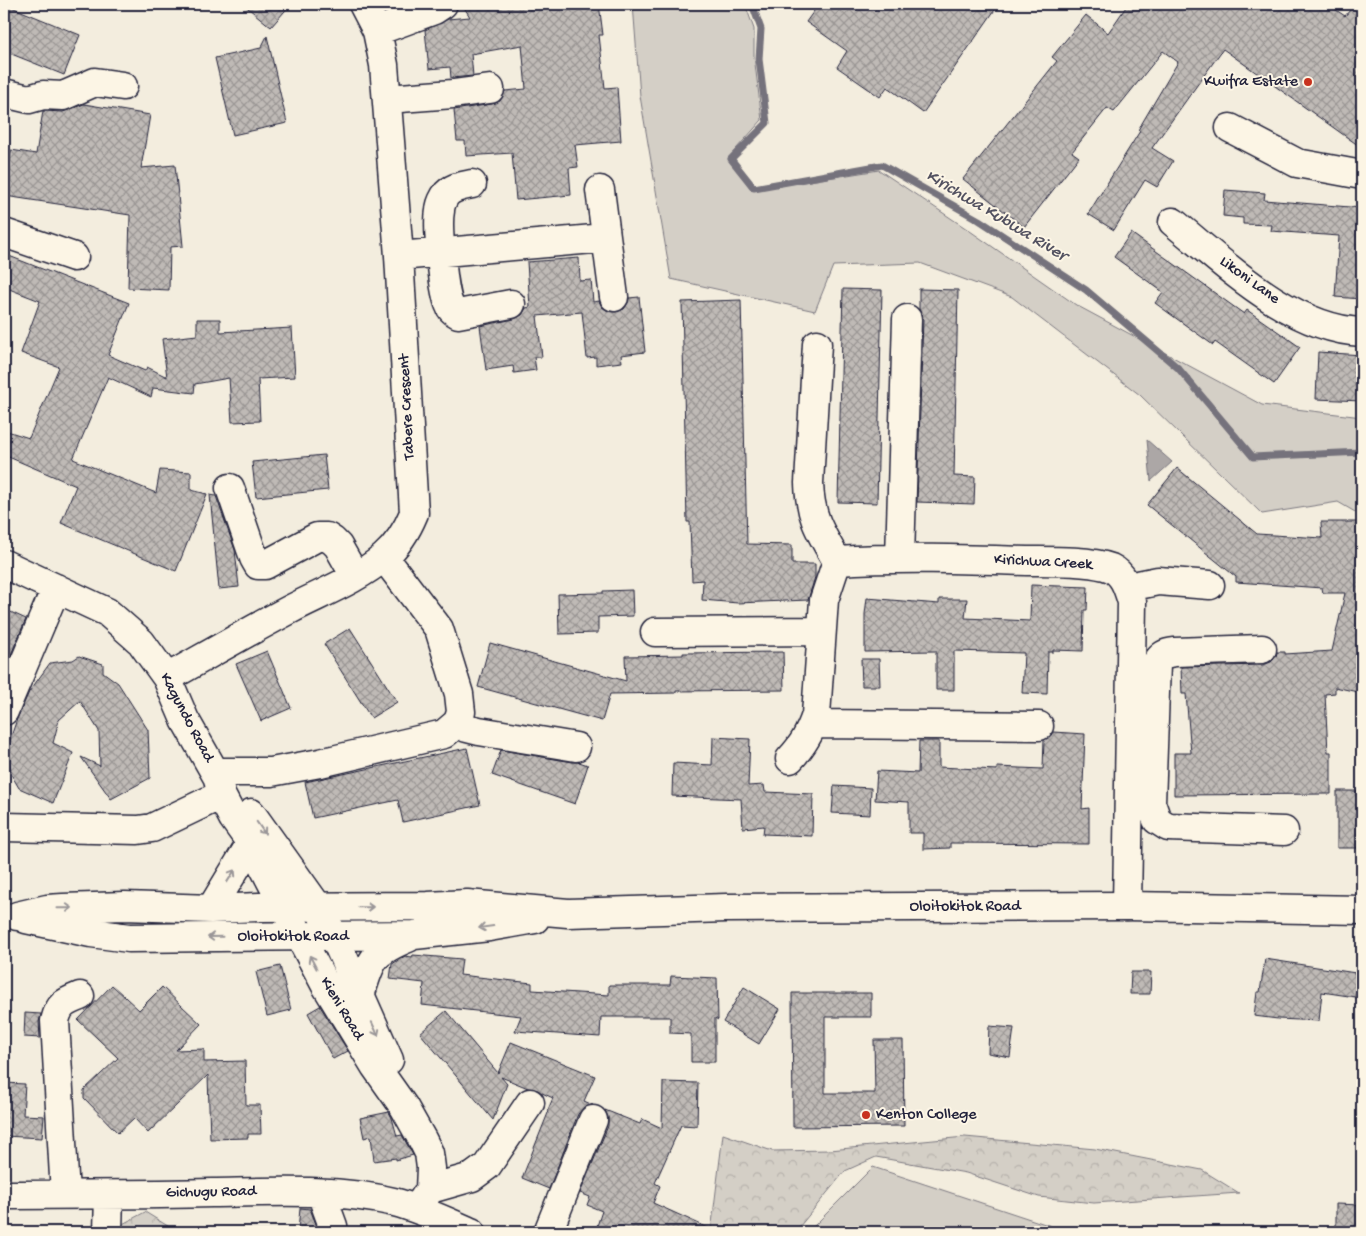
<svg xmlns="http://www.w3.org/2000/svg" width="1366" height="1236" font-family="'Gochi Hand',sans-serif">
<style>
.grass{fill:#d4cfc6;stroke:#7b7880}
.forest{fill:url(#forest-crowns);stroke:#7b7880}
.water{fill:#aca7a6;stroke:#75727b}
.lines{fill:none;stroke-linecap:round;stroke-linejoin:round}
.stream{stroke:#75727b;stroke-width:7}
.building{fill:url(#building-cross-hatch);stroke:#22223b}
.minor-casing{stroke:#22223b;stroke-width:31}
.major-casing{stroke:#22223b;stroke-width:31}
.minor{stroke:#fcf5e5;stroke-width:28}
.major{stroke:#fcf5e5;stroke-width:28}
.oneway{stroke:#9a9698}
.poi-dot{fill:#c8321e;stroke:#fcf5e5;stroke-width:2}
.labels{text-anchor:middle;dominant-baseline:central;stroke-width:4;stroke-linejoin:round;paint-order:stroke}
.poi-label{font-size:16px;fill:#22223b;stroke:#fcf5e5;text-anchor:end}
.street-label{font-size:16px;fill:#22223b;stroke:#fcf5e5}
.water-label{font-size:18px;font-style:italic;fill:#525160;stroke:#fcf5e5}
</style>
<defs>
<pattern id="forest-crowns" width="20" height="18" patternUnits="userSpaceOnUse" patternTransform="scale(1.25)"><rect width="20" height="18" fill="#d4cfc6"/><path d="M2 6a3 3 0 1 1 6 0M12 15a3 3 0 1 1 6 0" fill="none" stroke="#b6b1ab"/></pattern>
<pattern id="building-cross-hatch" width="8" height="8" patternUnits="userSpaceOnUse" patternTransform="scale(1.25)"><rect width="8" height="8" fill="#bfbab6"/><path d="M0 0l8 8M0 8l8-8" fill="none" stroke="#9b9795"/></pattern>
</defs>
<rect width="100%" height="100%" fill="#f3edde"/>
<filter id="ink" filterUnits="userSpaceOnUse"><feTurbulence type="fractalNoise" baseFrequency=".02" numOctaves="2"/><feDisplacementMap in="SourceGraphic" scale="10" xChannelSelector="R" yChannelSelector="G"/><feConvolveMatrix kernelMatrix="1 2 1 2 8 2 1 2 1" color-interpolation-filters="sRGB"/></filter>
<g filter="url(#ink)">
<path class="grass" d="M633 4H745L754 29V56L762 120 728 158 752 190 879 170 970 231 1076 305 1262 405 1362 417V516L1338 502 1262 514 1140 395 1012 297 920 263 833 266 815 311 671 279 640 96Z
M873 1167 1051 1226 1055 1232H808Z"/>
<path class="forest" d="M723 1134 772 1151 830 1150 965 1137 1095 1149 1202 1170 1239 1193 1094 1203 1039 1197 966 1173 876 1157 845 1171 795 1232H711Z
M145 1212 171 1228 164 1232H114L117 1227Z"/>
<path class="water" d="M1147 440 1172 462 1151 481Z"/>
<g class="lines">
<path class="stream" d="M752 4 761 29 759 59 767 123 731 159 754 188 882 165 979 220 1086 290 1178 368 1253 457 1362 452"/>
</g>
<path class="building" d="M4 4 80 35 64 75 4 51Z
M243 4H291L271 27Z
M462 4H599L603 35H599L605 88 617 87 621 141 575 145 578 167 569 168 571 195 516 200 512 153 466 156 465 141H457L454 110 492 104 500 101 505 91 526 89 522 45 471 54 473 76 451 78 450 67 429 69 425 30 448 19 470 17Z
M819 4H999L923 113 887 87 880 97 837 67 847 51 806 22Z
M1128 4H1327L1345 16 1355 4H1362V148L1223 49 1152 148 1173 161 1157 187 1145 180 1114 230 1088 214 1140 131 1138 130 1178 62 1163 51 1114 112 1107 108 1072 152 1079 157 1024 227 963 179 1057 61 1052 57 1086 15 1108 33Z
M267 36 287 123 233 135 215 58 261 48Z
M84 104 150 115 141 168 175 165 183 246 170 247 169 290 128 288 130 215 5 196 11 150 36 154 43 111 63 112Z
M1225 190 1265 193 1264 200 1362 208V299L1335 297 1339 236 1271 231 1272 225 1243 224V218L1223 216Z
M1131 233 1244 314 1247 310 1300 347 1274 384 1215 342 1213 345 1155 303 1163 292 1114 257Z
M4 254 129 303 108 355 145 371 147 367 167 377 162 339 197 335V319H220V332L292 328 295 377 258 379 260 421 232 422 229 378 195 384 194 393 153 388 151 397 108 377 73 459 156 493 160 470 191 472V490L207 494 176 571 61 523 76 486 4 455V430L29 438 59 367 21 353 40 301 4 287Z
M579 258 580 281 591 280 593 302 599 301 602 307 608 311 616 312 624 309 628 303 629 298 639 297 645 352 621 355 622 362 596 365V357L587 358 582 312 537 316 542 357H534L536 370 514 373 513 366 486 370 480 326 514 319 522 315 526 308 530 307 527 262Z
M843 289 882 290 877 503 838 502Z
M919 289 958 290 954 476 975 477 974 504 917 502 923 319 919 309Z
M741 300 747 544 792 545V564H815V577L808 600 738 603 702 600 703 580 692 581 690 522H687L682 302Z
M1318 352 1362 355V401L1316 399Z
M324 455 328 490 256 497 252 462Z
M1177 468 1257 534 1322 538 1321 522H1361L1362 693 1335 687V693L1325 694 1328 752H1331V794L1174 795V753H1191L1186 694H1182L1181 667 1263 665 1271 662 1276 657 1277 652H1285V654L1332 651 1345 593H1323L1322 588 1236 582V577L1147 505Z
M210 495 216 496 235 550 239 587 219 589Z
M1031 585 1088 587 1087 610H1084L1083 651 1053 650V652H1048L1047 694 1022 693 1024 653 954 651V690H936V651L865 652V614L867 598 939 604V599H967L965 618 1030 621Z
M632 590 633 616 598 617V633L559 634 558 594 603 593V591Z
M4 609 26 619 4 671Z
M350 628 397 702 371 718 324 644Z
M490 643 626 681 625 656 683 655V653L783 652 784 690 676 691V693L610 694 602 721 478 687Z
M267 651 291 708 261 721 236 664Z
M79 656 103 664V672L118 683 148 730 150 778 111 799 81 757 100 766 99 731 80 701 59 720 53 743 73 753 53 803 19 788 12 776 6 751 17 719 29 692 50 663 73 660Z
M861 659H879L880 686H862Z
M1053 732 1085 734 1082 809 1089 808V844L950 843V848L923 849V833H909V802L875 800 877 771 918 773 919 741H939V767L997 770V767L1043 769 1044 740Z
M713 737 750 739 748 786 764 785 765 792 813 794 812 836 763 834 764 826 743 828 741 799 672 796 673 763 712 765Z
M467 748 480 805 403 822 398 800 313 818 305 782Z
M501 750 573 762H579L588 765 575 804 492 775Z
M834 786 871 788 870 815 832 813Z
M1337 791H1362V848H1337Z
M413 955 462 959 460 975 532 983V990L609 995V985H670L671 976 717 978 718 1020 715 1018V1062H691V1034L670 1033V1017H601L600 1037 515 1031 521 1016 422 1005 424 983 390 979 392 964 405 956 412 957Z
M1265 959 1362 974V998L1322 992 1319 1021 1278 1019 1254 1016 1257 992H1260Z
M280 966 291 1010 267 1016 256 972Z
M1131 972H1151L1150 994H1130Z
M112 985 139 1010 162 987 201 1024 176 1050 204 1049V1062L245 1061 246 1105H260L261 1134H248V1138L210 1139 208 1075 148 1133 134 1118 118 1133 84 1098V1090L118 1058 78 1020Z
M744 987 780 1009 759 1044 723 1022Z
M792 993H871V1017H825V1093H875L874 1040H903L904 1126 793 1127Z
M320 1006 348 1051 333 1059 308 1013Z
M446 1011 498 1073 511 1042 595 1076 584 1101 593 1105 584 1107 578 1114 549 1189 522 1178 548 1113 547 1112 553 1098 542 1093 538 1090 528 1088 501 1077 507 1084 493 1120 420 1033Z
M25 1013 41 1014 39 1022 40 1038 24 1037Z
M989 1026 1014 1028 1010 1057 988 1053Z
M663 1082 698 1083 697 1126 681 1125 655 1183 660 1186 653 1203 717 1232H595L602 1211 587 1205 590 1197 580 1193 608 1126V1117L605 1110 640 1124 642 1119 662 1128Z
M4 1083 25 1084 23 1115 44 1116 42 1138 4 1136Z
M389 1112 392 1118 397 1136 402 1135 413 1155 396 1160V1158L374 1161 371 1136 364 1138 360 1118Z
M1336 1204 1362 1205V1232H1336Z
M300 1208 310 1209 316 1224 314 1232H298Z"/>
<g class="lines">
<g class="minor-casing">
<path id="minor" d="M377 31 434 10 443 4
M4 93 29 99 43 95 63 96 95 82 123 86
M387 99 453 94 490 89
M1230 128 1297 163 1362 175
M472 184C462 186 451 187 445 196 442 201 440 206 440 211 437 225 443 294 450 306 451 310 454 312 458 314L511 304
M600 190 614 297
M1173 222C1225 264 1291 329 1362 332
M4 233 74 257
M399 256 605 238
M817 344 809 483C810 517 820 532 837 561
M230 488 254 558 258 565H265L317 537H327L333 541 338 546 355 576
M900 558 907 319
M4 564 107 612 141 642 167 678 185 720 218 778 221 795 233 818 251 843 325 984 375 1066 404 1107 422 1139 429 1153 431 1168 430 1189 417 1209
M1128 587 1158 581 1210 585
M655 632 820 631
M1262 649 1175 652C1165 653 1161 655 1156 664L1151 803 1157 820 1168 827 1284 831
M167 678C208 655 249 631 291 609 322 593 358 579 384 557 399 544 407 530 414 513L399 256 384 65 377 31 363 4
M4 711 56 588
M458 722 467 728 479 731 576 747
M813 724 1039 726
M790 759C803 745 810 733 816 715L824 600 837 561C900 557 964 559 1027 561 1049 561 1091 560 1111 568 1124 574 1128 589 1132 602L1127 906
M215 772H271L320 763 444 734 458 722 461 712 459 694 439 629 384 557
M251 813 318 907 334 936 389 1060
M4 827 138 830 152 828 221 795
M430 1189 472 1177 487 1166 530 1103
M321 1193 333 1226 329 1232
M65 1194 55 1021C59 1004 65 1002 80 996
M4 1195C73 1194 143 1195 212 1193 272 1192 335 1188 394 1202 421 1209 446 1221 471 1232
M108 1232 109 1195
M548 1232 593 1120"/>
</g>
<g class="major-casing">
<path id="major" d="M211 909 251 843
M17 916 47 909 63 908 125 906 211 909 259 907 428 906 467 904 568 913 726 908 1127 906 1362 910
M26 919 91 933 129 938 414 935 489 927 535 919
M360 996C371 960 371 953 408 938"/>
</g>
<use href="#minor" class="minor"/>
<use href="#major" class="major"/>
</g>
<defs><path id="oneway-shaft" d="M-6 0H5M1.5-3L5.5 0L1.5 3" fill="none" stroke-width="1.6" stroke-linecap="round" stroke-linejoin="round" transform="scale(1.25)"/></defs>
<g class="oneway">
<use href="#oneway-shaft" transform="translate(261 828) rotate(55)"/>
<use href="#oneway-shaft" transform="translate(231 876) rotate(-58)"/>
<use href="#oneway-shaft" transform="translate(366 907) rotate(-1)"/>
<use href="#oneway-shaft" transform="translate(65 908) rotate(-1)"/>
<use href="#oneway-shaft" transform="translate(486 927) rotate(172)"/>
<use href="#oneway-shaft" transform="translate(215 937) rotate(179)"/>
<use href="#oneway-shaft" transform="translate(313 962) rotate(-118)"/>
<use href="#oneway-shaft" transform="translate(375 1029) rotate(65)"/>
</g>
</g>
<g class="poi-dot">
<circle cx="1308" cy="82" r="5"/>
<circle cx="866" cy="1115" r="5"/>
</g>
<g class="labels">
<g class="poi-label">
<text x="1298" y="82">Kwifra Estate</text>
<text x="876" y="1115" text-anchor="start">Kenton College</text>
</g>
<g class="street-label">
<text transform="translate(1249 281) rotate(36)">Likoni Lane</text>
<text transform="translate(408 407) rotate(-93)">Tabere Crescent</text>
<text transform="translate(1043 563) rotate(3)">Kirichwa Creek</text>
<text transform="translate(186 718) rotate(62)">Kagundo Road</text>
<text x="965" y="907">Oloitokitok Road</text>
<text x="293" y="937">Oloitokitok Road</text>
<text transform="translate(341 1009) rotate(59)">Kieni Road</text>
<text transform="translate(211 1193) rotate(-1)">Gichugu Road</text>
</g>
<g class="water-label">
<text transform="translate(996 216) rotate(31)">Kirichwa Kubwa River</text>
</g>
</g>
<rect width="1366" height="1236" fill="none" stroke="#fcf5e5" stroke-width="20"/>
<rect x="10" y="10" width="1346" height="1216" fill="none" stroke="#22223b" stroke-width="2" filter="url(#ink)"/>
</svg>
